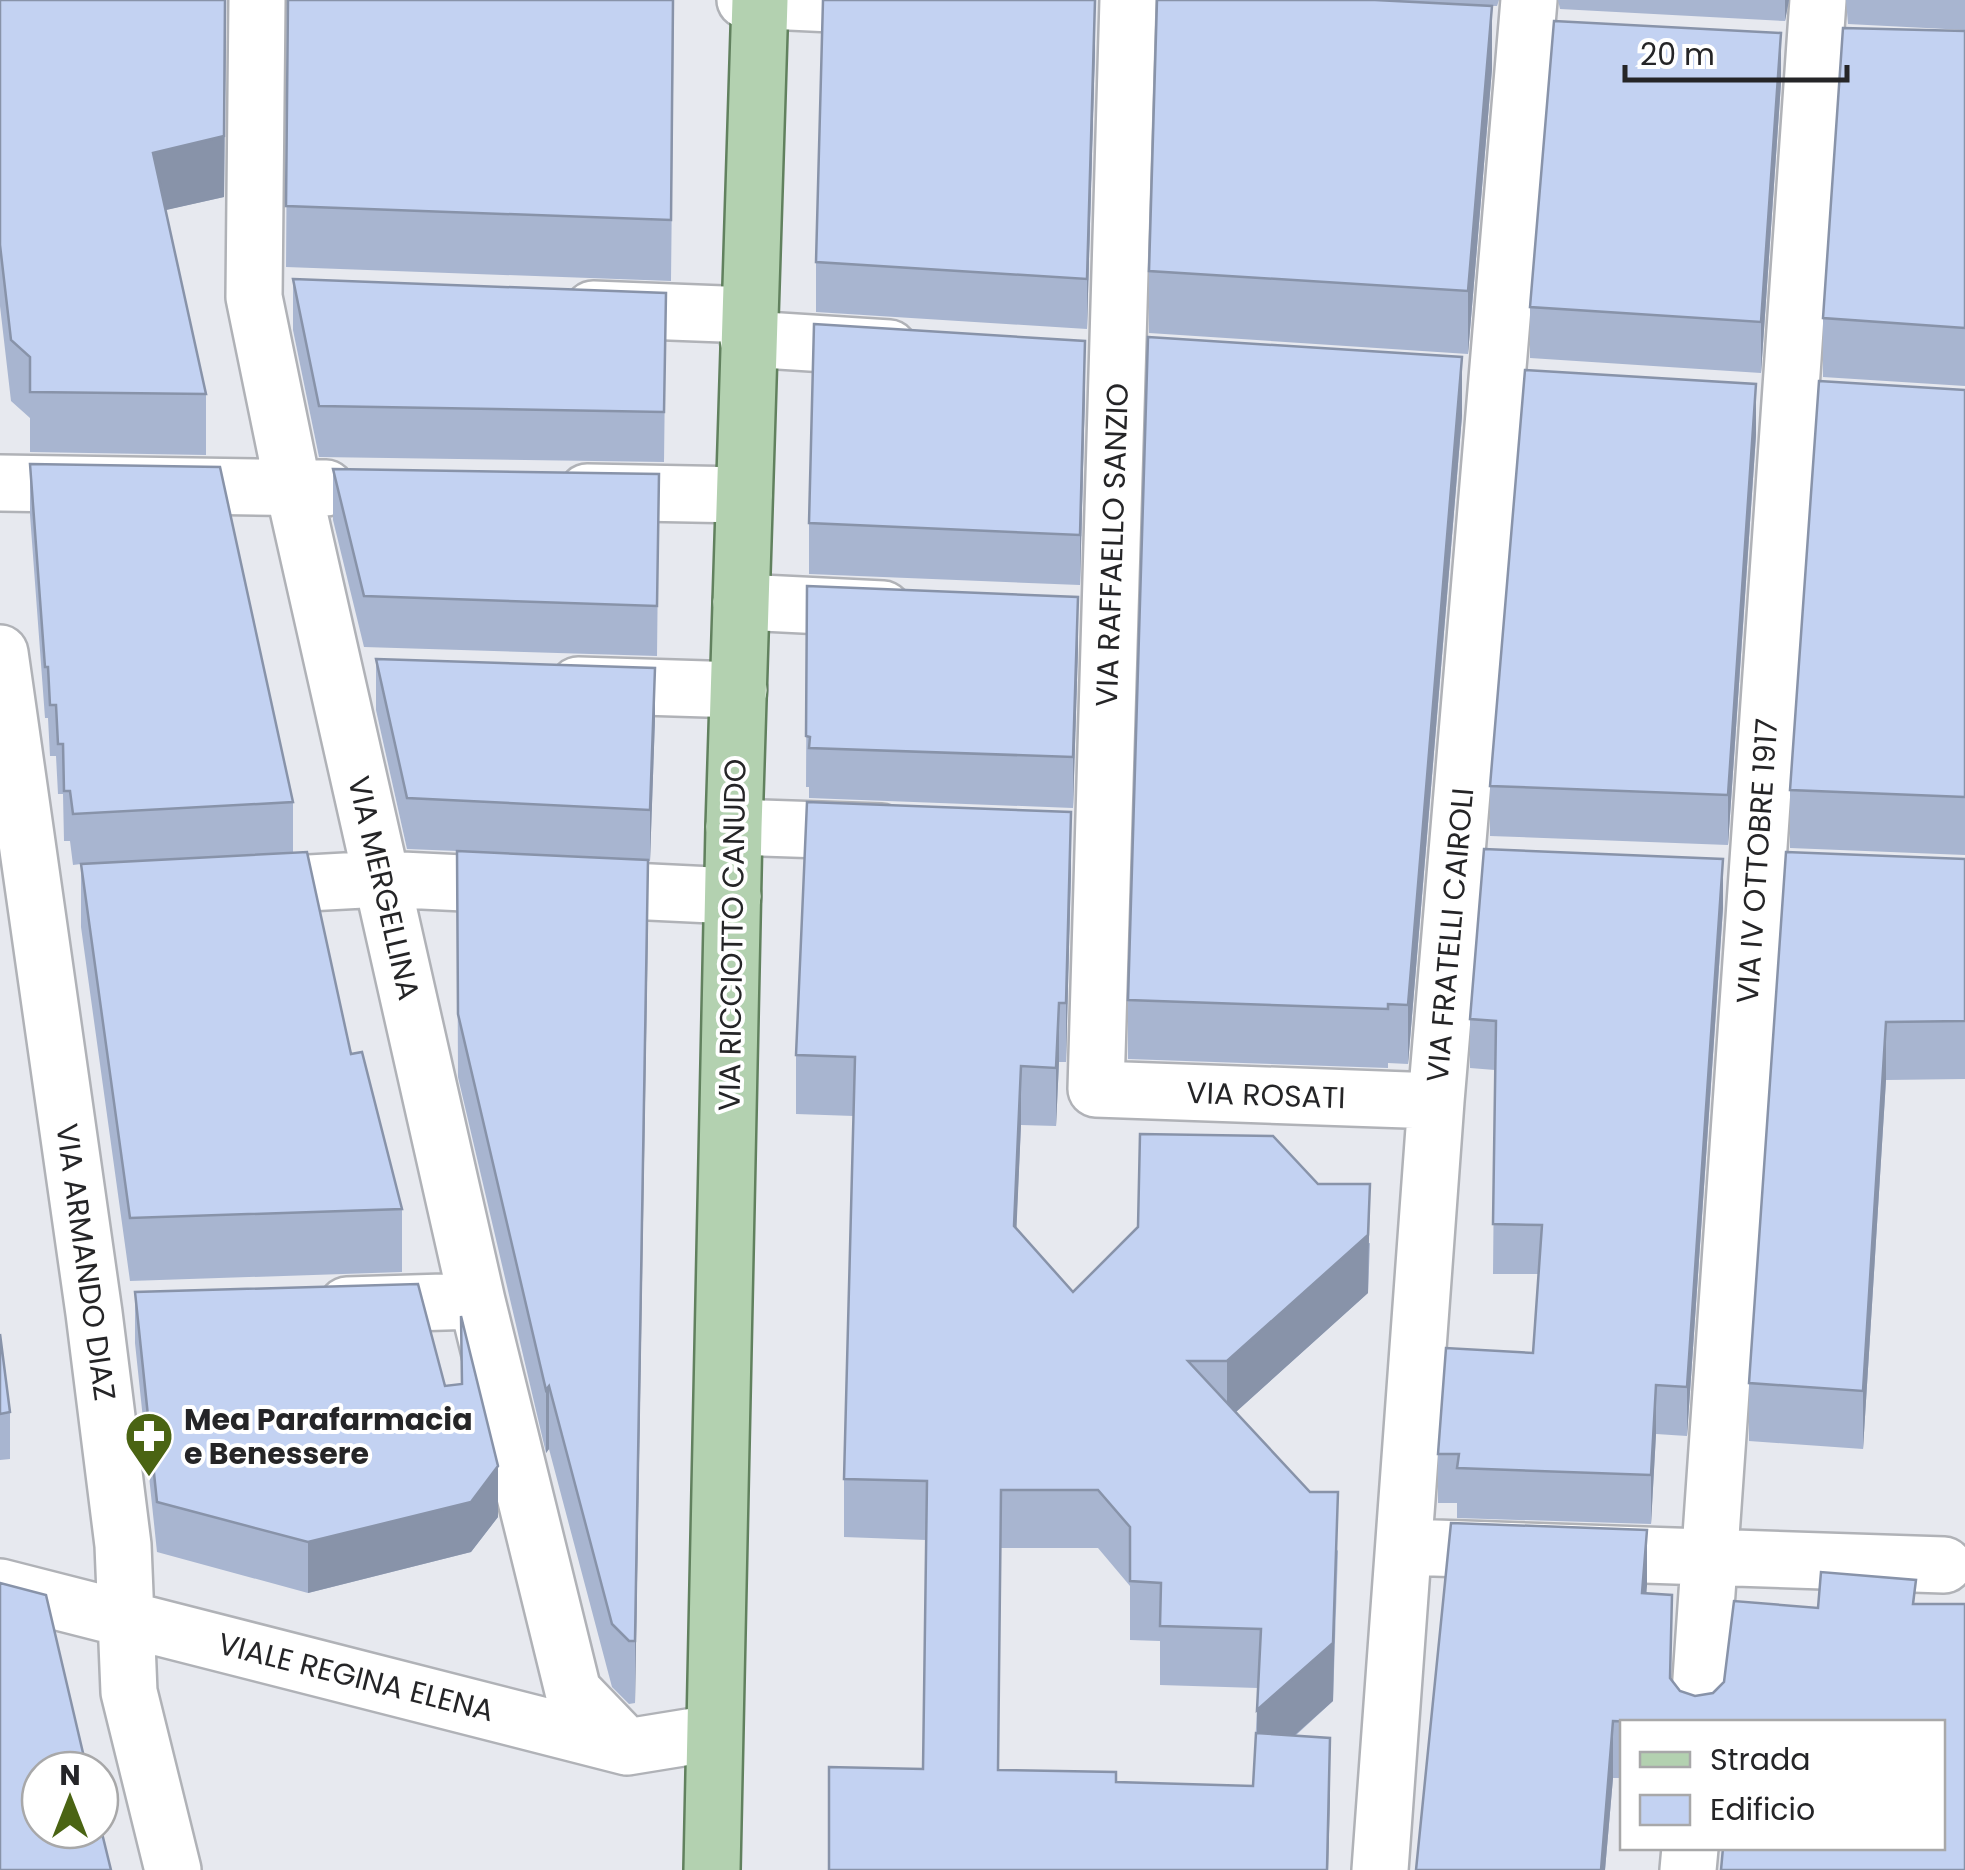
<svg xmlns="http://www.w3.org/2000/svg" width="1965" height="1870" font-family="Poppins,sans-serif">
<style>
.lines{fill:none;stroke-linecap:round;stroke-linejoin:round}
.minor-casing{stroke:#b0b2b7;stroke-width:60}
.major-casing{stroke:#61815e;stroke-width:60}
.minor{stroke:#fff;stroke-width:55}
.major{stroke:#b3d1b0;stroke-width:55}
.wall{fill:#a8b5d0;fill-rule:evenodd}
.shaded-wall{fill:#8893a9}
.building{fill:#c3d2f2;stroke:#8893a9;stroke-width:2.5}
.labels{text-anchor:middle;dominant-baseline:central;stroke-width:8;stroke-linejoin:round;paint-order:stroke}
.street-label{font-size:30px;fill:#252527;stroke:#fff}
.poi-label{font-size:30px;font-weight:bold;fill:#252527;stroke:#fff;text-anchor:start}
</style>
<rect width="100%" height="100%" fill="#e7e9ef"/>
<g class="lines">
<g class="minor-casing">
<path id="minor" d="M257 0 254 297 293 487 477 1301 573 1691 627 1747
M745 0 896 7
M1128 0 1096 1089 1436 1101
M593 309 749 315
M748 339 889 348
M0 483 326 488
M587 492 744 495
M741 602 883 609
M0 653 94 1313 123 1545 129 1692 173 1870
M578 685 739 690
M734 827 881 832
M237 887 381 879 733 896
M347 1305 477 1301
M1404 1547 1944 1565
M0 1587 627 1747 713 1733
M1698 1722 1818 0
M1380 1870 1436 1101 1529 0
M1688 1870 1690 1848"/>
</g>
<g class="major-casing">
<path id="major" d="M712 1870 734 827 760 0"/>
</g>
<use href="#minor" class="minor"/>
<use href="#major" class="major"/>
</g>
<path class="wall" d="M0 0H226L224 197 165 210 206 394V455L30 452V418L11 401 0 306Z
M288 0H674L671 281 286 267Z
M1157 0H1499L1497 6H1492V69L1468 354 1149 333V271Z
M1558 0H1789L1785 21 1560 9Z
M1846 0H1965V30L1848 24Z
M1965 31V386L1823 377V318Z
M1095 49 1087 329 816 312V262Z
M1781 83 1761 373 1530 358V307Z
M293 279 666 293 664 462 319 457 293 330Z
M1965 390V855L1790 848V790Z
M1085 392 1080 585 809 574V523Z
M1462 416 1408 1064 1388 1063V1068L1128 1059V1000Z
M1756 435 1728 845 1490 836V786Z
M30 464 293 802V852L351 1054 402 1209V1272L130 1281 81 927V864L73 865 70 841H64L63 794H58L56 756H50L48 718H45L30 515Z
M333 469 659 474 657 656 364 647 333 520Z
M807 586 1078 648 1073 808 809 798V787H806Z
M376 659 655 719 650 861H648L635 1703 629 1704 612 1687 549 1449 546 1453 458 1077 457 851 407 849 376 710Z
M1786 852 1965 859V1079L1886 1080 1863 1449 1749 1441V1383Z
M1071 870 1066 1062H1059L1056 1126 1021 1125 1016 1229 1073 1292 1370 1243 1368 1293 1236 1412 1338 1551 1333 1701 1295 1736 1330 1797 923 1769 926 1540 844 1537V1479L854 1116 796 1114V1055ZM1001 1548H1098L1130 1586V1640L1160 1641V1685L1258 1688 1253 1786 1116 1782 998 1770Z
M1723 908 1687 1436 1656 1434 1651 1524 1457 1518V1503H1438V1454L1533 1353 1539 1274H1493L1495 1070 1470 1068V1019Z
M135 1292 445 1386 498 1517 471 1552 308 1593 157 1552 135 1343Z
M0 1334 10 1412V1459L0 1460Z
M1646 1593 1671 1680 1680 1691 1695 1696 1713 1693 1818 1608 1916 1604 1942 1722H1622V1778H1613L1605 1870H1416Z"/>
<path class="shaded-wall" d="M226 0 224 197 153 213V153Z
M1095 0V49L1087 329V279Z
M1785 0H1789L1785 21Z
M1492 6V69L1468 354V291Z
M1781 33V83L1761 373V322Z
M1085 341V392L1080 585V535Z
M1462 357V416L1408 1064V1005Z
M1756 384V435L1728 845V795Z
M1078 597V648L1073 808V757Z
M655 668V719L650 861V810Z
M1071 812V870L1066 1062V1003Z
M1723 859V908L1687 1436V1387Z
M648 860V923L635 1703V1641Z
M1059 1003V1062L1056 1126V1068Z
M1886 1022V1080L1863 1449V1391Z
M1021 1066V1125L1014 1285V1226Z
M1370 1184 1368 1293 1227 1420V1361Z
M1656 1385V1434L1651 1524V1475Z
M549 1386V1449L546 1453V1390Z
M498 1466V1517L471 1552 308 1593V1542Z
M1338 1492 1333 1701 1257 1769V1710Z
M1647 1530V1586L1642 1649V1593Z
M1613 1721V1778L1605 1870H1601Z
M1330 1738V1797L1328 1870H1327Z"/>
<path class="building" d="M0 0H225L224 136 153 153 206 394 30 392V357L11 340 0 245Z
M288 0H673L671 220 286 206Z
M823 0H1095L1087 279 816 262Z
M1157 0H1375L1492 6 1468 291 1149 271Z
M1554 21 1781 33 1761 322 1530 307Z
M1843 28 1965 31V328L1823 318Z
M293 279 666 293 664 412 319 406Z
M814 324 1085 341 1080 535 809 523Z
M1148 337 1462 357 1408 1005 1388 1004V1009L1128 1000Z
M1525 370 1756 384 1728 795 1490 786Z
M1819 381 1965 390V797L1790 790Z
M30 464 220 467 293 802 73 814 70 791H64L63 744H58L56 705H50L48 667H45Z
M333 469 659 474 657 606 364 596Z
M807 586 1078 597 1073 757 809 748 810 737 806 736Z
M376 659 655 668 650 810 407 798Z
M807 802 1071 812 1066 1003H1059L1056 1068 1021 1066 1014 1226 1073 1292 1138 1227 1140 1134 1273 1136 1318 1184H1370L1368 1235 1227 1361H1188L1310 1492H1338L1333 1643 1257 1710 1261 1629 1160 1626 1161 1583 1130 1581V1527L1098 1490H1001L998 1770 1116 1772V1782L1253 1786 1256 1733 1330 1738 1327 1870H829V1767L923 1769 927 1481 844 1479 855 1057 796 1055Z
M1484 849 1723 859 1687 1387 1656 1385 1651 1475 1457 1468 1459 1454H1438L1446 1348 1533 1353 1542 1225 1493 1224 1496 1021 1470 1019Z
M457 851 648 860 635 1641H629L612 1624 549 1386 546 1390 458 1014Z
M307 852 351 1054 362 1052 402 1209 130 1218 81 864Z
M1786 852 1965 859V1021L1886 1022 1863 1391 1749 1383Z
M418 1284 445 1386 462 1384 461 1316 498 1466 471 1502 308 1542 157 1502 135 1292Z
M0 1334 10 1412 0 1414Z
M1451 1523 1647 1530 1642 1593 1672 1595 1670 1678 1680 1691 1695 1696 1713 1693 1724 1682 1734 1601 1818 1608 1821 1572 1916 1580 1913 1604H1965V1870H1721L1723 1848H1942V1722H1641L1613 1721 1601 1870H1416Z
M0 1583 46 1595 87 1770H40V1830H100V1825L111 1870H0Z"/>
<defs>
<g id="pharmacy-pin" transform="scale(2.5)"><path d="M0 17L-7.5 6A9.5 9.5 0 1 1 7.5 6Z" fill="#4a6413" stroke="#fff"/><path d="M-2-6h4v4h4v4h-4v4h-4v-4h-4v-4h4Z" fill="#fff"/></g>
</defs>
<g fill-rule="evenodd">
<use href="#pharmacy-pin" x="149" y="1436"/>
</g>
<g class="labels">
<g class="street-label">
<text transform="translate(1112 545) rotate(-88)">VIA RAFFAELLO SANZIO</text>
<text transform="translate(1757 861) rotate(-86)">VIA IV OTTOBRE 1917</text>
<text transform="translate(384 888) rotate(77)">VIA MERGELLINA</text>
<text transform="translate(732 935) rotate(-89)">VIA RICCIOTTO CANUDO</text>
<text transform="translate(1450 935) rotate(-85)">VIA FRATELLI CAIROLI</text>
<text transform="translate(1266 1095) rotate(2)">VIA ROSATI</text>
<text transform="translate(86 1262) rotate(82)">VIA ARMANDO DIAZ</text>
<text transform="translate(356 1677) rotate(14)">VIALE REGINA ELENA</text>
</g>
<g class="poi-label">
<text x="184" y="1419">Mea Parafarmacia<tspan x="184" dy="34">e Benessere</tspan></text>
</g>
</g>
<rect x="1620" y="1720" width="325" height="130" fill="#ffffff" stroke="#a8a8a9" stroke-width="2.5"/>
<rect x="1640" y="1752" width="50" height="15" fill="#b3d1b0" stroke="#a8a8a9" stroke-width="2.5"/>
<text x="1710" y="1770" font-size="30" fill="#252527">Strada</text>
<rect x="1640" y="1795" width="50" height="30" fill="#c3d2f2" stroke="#a8a8a9" stroke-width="2.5"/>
<text x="1710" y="1820" font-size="30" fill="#252527">Edificio</text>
<g transform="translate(70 1800)"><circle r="48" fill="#ffffff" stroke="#a8a8a9" stroke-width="2.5"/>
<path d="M0-8L18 38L0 25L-18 38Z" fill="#4a6413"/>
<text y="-15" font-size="28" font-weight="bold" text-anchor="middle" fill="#252527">N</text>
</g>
<path d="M1625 65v15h222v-15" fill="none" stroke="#252527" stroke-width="5"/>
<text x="1640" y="65" font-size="30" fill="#252527" stroke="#ffffff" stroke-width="8" paint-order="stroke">20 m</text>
</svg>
